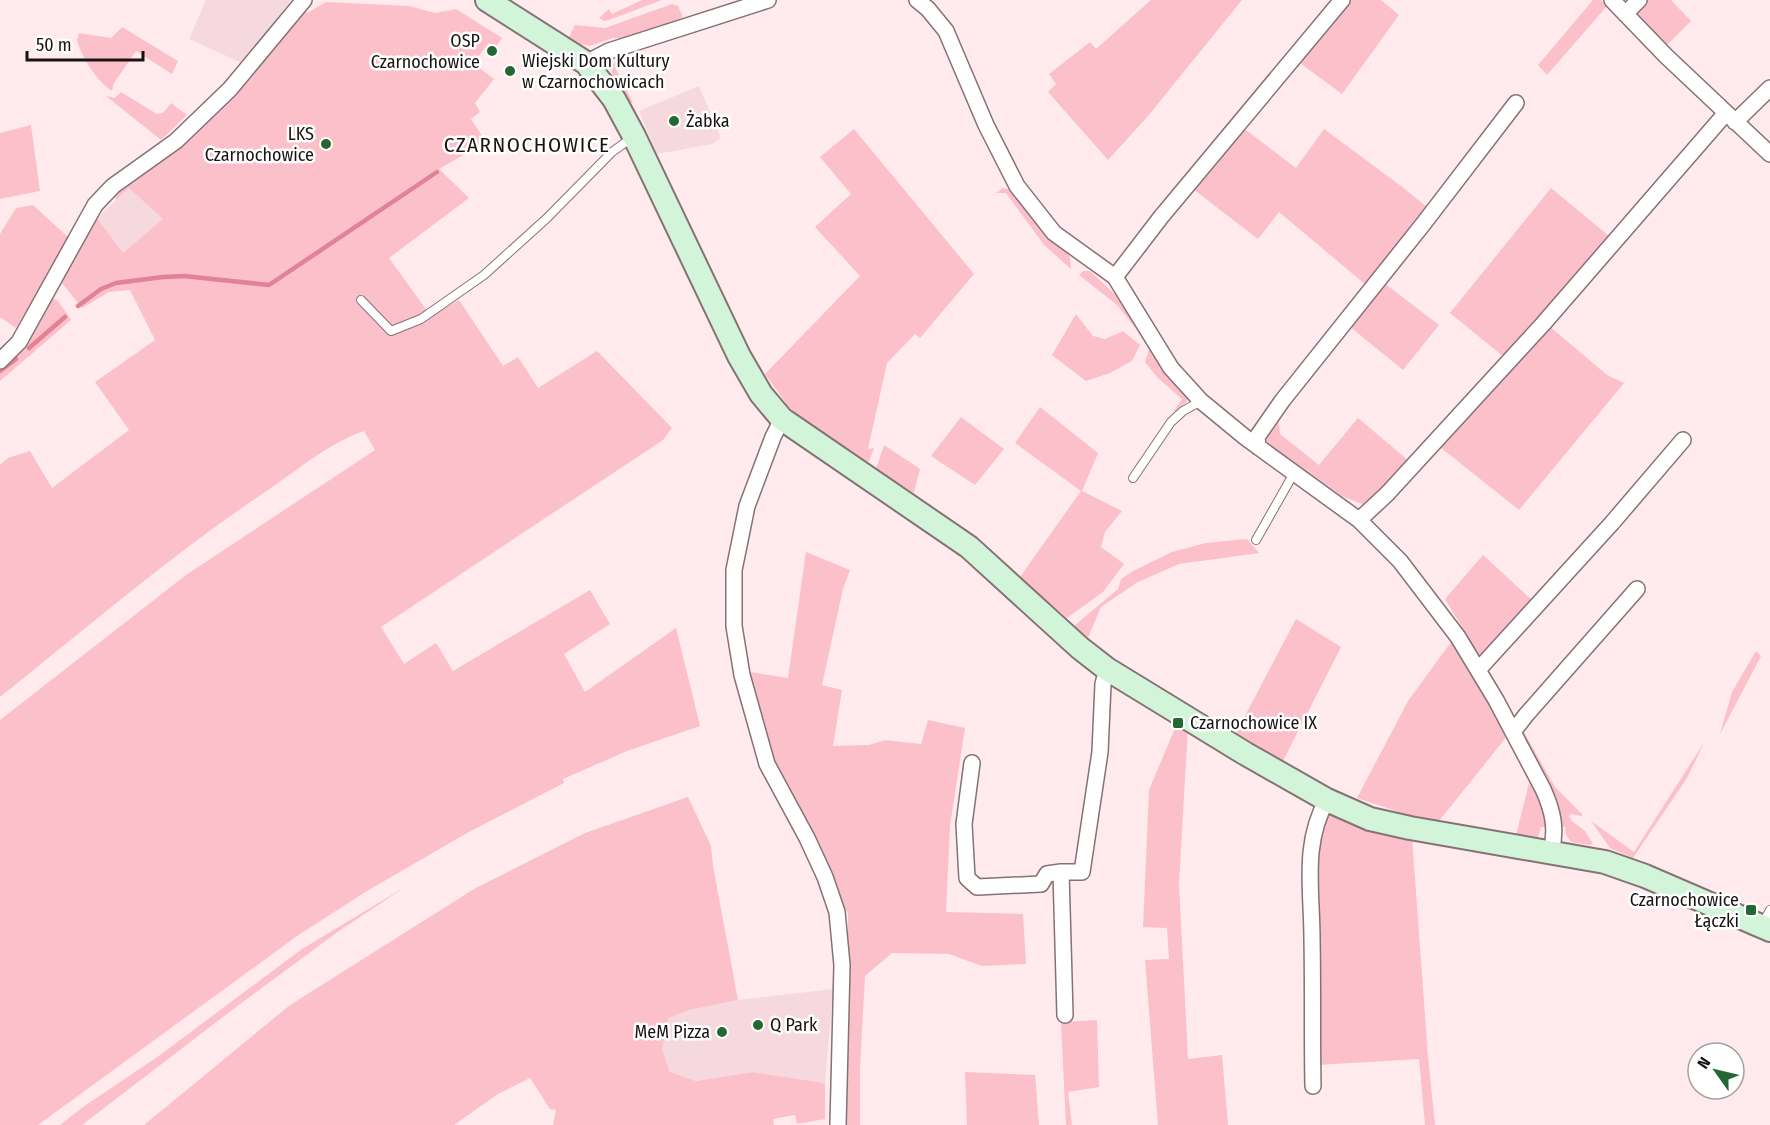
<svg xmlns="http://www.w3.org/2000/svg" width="1770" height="1125" font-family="'Fira Sans Condensed',sans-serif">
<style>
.built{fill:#f6d9de}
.green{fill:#fcc0ca}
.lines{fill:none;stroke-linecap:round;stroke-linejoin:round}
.stream{stroke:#e28295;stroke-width:4.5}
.lane-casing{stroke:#847275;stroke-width:10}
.street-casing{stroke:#847275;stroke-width:18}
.secondary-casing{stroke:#847275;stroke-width:26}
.lane{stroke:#fff;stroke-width:8}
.street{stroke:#fff;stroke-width:15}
.secondary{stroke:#d2f4d8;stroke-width:22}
.poi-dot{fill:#236732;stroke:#fff;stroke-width:2}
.labels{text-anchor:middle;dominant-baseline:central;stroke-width:5;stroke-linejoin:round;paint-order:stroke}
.poi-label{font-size:18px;fill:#1a1314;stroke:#fff;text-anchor:end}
.quarter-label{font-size:21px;letter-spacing:1.5px;fill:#1a1314;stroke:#fff}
</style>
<rect width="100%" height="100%" fill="#ffeaed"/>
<path class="built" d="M206 0H291L242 63 189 39Z
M699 86 721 138 712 144 657 154 639 111Z
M129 188 164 219 123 253 97 218Z
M833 989 825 1084 818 1082 753 1072 696 1081 670 1072 662 1049 667 1018 689 1010 738 1000Z"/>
<path class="green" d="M642 0H662L609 20 604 21 599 18 609 9 612 14Z
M1151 0H1242L1148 116 1108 160 1048 92 1056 84 1049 74 1090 42 1096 49Z
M1349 0H1381L1399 15 1342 94 1297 61Z
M1593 0H1601L1607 6 1547 75 1538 65Z
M1647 0H1671L1691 21 1666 46 1634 14Z
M326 2 409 6 435 13 456 9 502 38 495 48 489 43 473 63 494 79 475 103 480 112 471 119 486 142 439 169 469 198 389 258 431 316 459 300 503 366 518 357 538 388 597 351 672 428 663 440 381 627 404 664 436 643 453 671 590 590 610 624 564 654 585 692 676 628 700 726 627 751 563 779 564 783 467 833 367 891 297 936 38 1125H0V720L186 575 375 450 364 431C331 442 300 468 271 488 176 551 89 626 0 697V465L8 458 30 451 52 488 129 430 95 382 155 340 130 290 109 292 82 308 61 282 91 224 97 218 123 253 163 219 129 188 116 200 115 195 175 145 304 8 307 13Z
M672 4 678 6 683 17 648 32 629 38H613L590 46 581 44 569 37 575 25 605 28Z
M122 27 178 61 172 74 136 51 114 83 112 91C96 80 82 58 77 40L79 33 111 38Z
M621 59 615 67 633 103H630C623 92 598 66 621 59Z
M121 92 157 114 163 113 171 103 187 115 161 140 106 96 114 98Z
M31 125 40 191 0 199V133Z
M1242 127 1296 168 1324 129 1401 186 1427 207 1366 285 1279 212 1258 239 1193 189Z
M854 129 974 274 920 338 915 334 887 363 868 449 874 448 869 461 866 462 812 426 789 407 765 374 860 276 815 227 851 194 820 157Z
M1003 188 1012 190 1067 251 1070 258 1071 269 1044 245 1006 193H996Z
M1551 188 1609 236 1504 357 1450 313Z
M33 205 69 238 16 328 0 317V234L16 208Z
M1083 271H1090L1119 298 1187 395V401L1177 412 1174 411 1182 399 1157 377 1145 362 1150 346 1117 305 1079 275Z
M1384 283 1439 325 1403 370 1349 326Z
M50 297 58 301 71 320 0 381V366Z
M1076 314 1093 336 1105 339 1123 331 1140 345 1132 361 1110 373 1086 381 1052 355Z
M1548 325 1607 375 1624 383 1519 510 1440 447Z
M1040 407 1098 453 1082 491 1122 511 1105 532 1101 547 1124 564 1103 592 1067 618 1020 577 1081 491 1015 443Z
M1278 416 1280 434 1319 465 1358 418 1409 461 1378 495 1364 505 1342 496 1268 443C1262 433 1273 424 1278 416Z
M961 417 1004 449 975 485 931 456Z
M884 445 920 469 914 493 876 469Z
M1247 539 1259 553 1179 564 1136 583 1101 607 1088 638 1074 626 1118 589 1121 579 1133 571 1172 552 1206 543Z
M806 552 850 570 843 589 822 685 842 690 833 746 869 745 885 740 921 744 928 720 965 728 950 826 946 912 1023 914 1026 964 982 966 949 954 892 953 865 976 860 1068V1125H846L848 914 765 742 750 672 788 678Z
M1483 555 1533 601 1480 657 1445 599Z
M1296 619 1341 647 1283 761 1236 733Z
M1454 638 1508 735 1439 821 1405 814 1357 798 1408 701Z
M1756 651 1761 656 1720 734 1732 692Z
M1178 721 1188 727 1179 884 1188 1059 1222 1055 1228 1125H1158L1145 960 1169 959 1167 928 1143 927 1149 790Z
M1521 727 1555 787 1582 814V816L1571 814 1569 816 1572 821 1585 831 1593 844 1590 845 1571 842 1566 835 1565 827H1562L1559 808 1551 788 1521 735Z
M1705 741 1687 778 1633 858 1610 848 1591 821 1634 852Z
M1531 775 1542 801 1547 827H1541L1538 837 1516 835Z
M688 797 711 846 713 866 738 1000 689 1010 668 1018 662 1049 670 1072 696 1081 753 1072 818 1082 825 1084V1119L797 1124 795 1115 773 1119 774 1125H553L556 1110 550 1109 530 1078 498 1094 454 1125H144L290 1005 474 889 585 833Z
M1329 814 1378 831 1412 837 1428 1057 1435 1125H1425L1419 1059 1317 1065 1313 840Z
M405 887 339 931 236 1007 82 1125H60L83 1107 160 1055 302 949Z
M1097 1020 1099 1087 1068 1092 1072 1125H1066L1061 1022Z
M965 1072 1035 1075 1039 1125H967Z"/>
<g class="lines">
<path class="stream" d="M78 306 101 289 116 283 163 277 184 276 269 285 437 172
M29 348 65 317
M0 371 16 359"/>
<g class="lane-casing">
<path id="lane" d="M361 300 391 331 421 319 484 275 547 218 612 152 633 137
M1133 478 1171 422 1183 411 1201 401
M1256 540 1294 473
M1762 925 1770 910"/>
</g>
<g class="street-casing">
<path id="street" d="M917 0 928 9 946 31 986 125 1017 186 1054 233 1115 277 1171 368 1201 401 1246 438 1359 520 1400 561 1458 637 1496 700 1543 789C1553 811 1557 829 1551 853
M1612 0 1666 56 1770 154
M1625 14 1639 0
M586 63 609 51 768 0
M1735 122 1770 88
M1115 277 1161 217 1342 0
M0 361 19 342 95 205 113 186 176 141 230 89 304 0
M782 419 773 437 747 506 734 570V626L742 675 767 764 807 838 825 877 837 912 842 965 838 1125
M1258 447 1257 437 1282 401 1424 223 1516 103
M1359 520 1387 494 1543 324 1726 113
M1478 670 1612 523 1683 440
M1513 732 1526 715 1637 589
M972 763 964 824 967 878 977 887 1041 884 1047 874 1061 872
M1065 1015 1061 872H1082L1100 752 1103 684 1107 669
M1313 1086C1312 1037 1313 988 1312 939 1312 891 1302 843 1327 800"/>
</g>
<g class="secondary-casing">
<path id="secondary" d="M487 0 586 63 614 99 634 136 739 356 761 394 782 419 969 547 1080 648 1107 669 1246 754 1327 800 1370 819 1410 828 1605 862 1645 876 1770 930"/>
</g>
<use href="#lane" class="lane"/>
<use href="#street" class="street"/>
<use href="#secondary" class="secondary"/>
</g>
<g class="poi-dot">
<circle cx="492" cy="51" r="6"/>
<circle cx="510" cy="71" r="6"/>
<circle cx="674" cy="121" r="6"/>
<circle cx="326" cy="144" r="6"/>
<rect x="1172" y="717" width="12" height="12" rx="3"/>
<rect x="1745" y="904" width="12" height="12" rx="3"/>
<circle cx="758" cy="1025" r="6"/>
<circle cx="722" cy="1032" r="6"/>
</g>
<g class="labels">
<g class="poi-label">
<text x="480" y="41">OSP<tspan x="480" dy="21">Czarnochowice</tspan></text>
<text x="522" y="61" text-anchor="start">Wiejski Dom Kultury<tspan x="522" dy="21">w Czarnochowicach</tspan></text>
<text x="686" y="121" text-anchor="start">Żabka</text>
<text x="314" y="134">LKS<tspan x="314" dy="21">Czarnochowice</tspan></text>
<text x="1190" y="723" text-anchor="start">Czarnochowice IX</text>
<text x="1739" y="900">Czarnochowice<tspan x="1739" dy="21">Łączki</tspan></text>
<text x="770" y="1025" text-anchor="start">Q Park</text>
<text x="710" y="1032">MeM Pizza</text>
</g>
<g class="quarter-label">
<text x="527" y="145">CZARNOCHOWICE</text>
</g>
</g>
<g transform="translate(1716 1071) rotate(304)"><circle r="28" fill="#ffffff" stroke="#a3a1a1" stroke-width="1.5"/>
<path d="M0-4.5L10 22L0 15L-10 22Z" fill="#236732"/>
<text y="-9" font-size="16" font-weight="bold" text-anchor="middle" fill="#1a1314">N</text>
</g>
<path d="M27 51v9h116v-9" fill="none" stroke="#1a1314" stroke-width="3"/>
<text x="36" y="51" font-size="18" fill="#1a1314" stroke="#ffffff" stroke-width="4.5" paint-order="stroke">50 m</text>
</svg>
